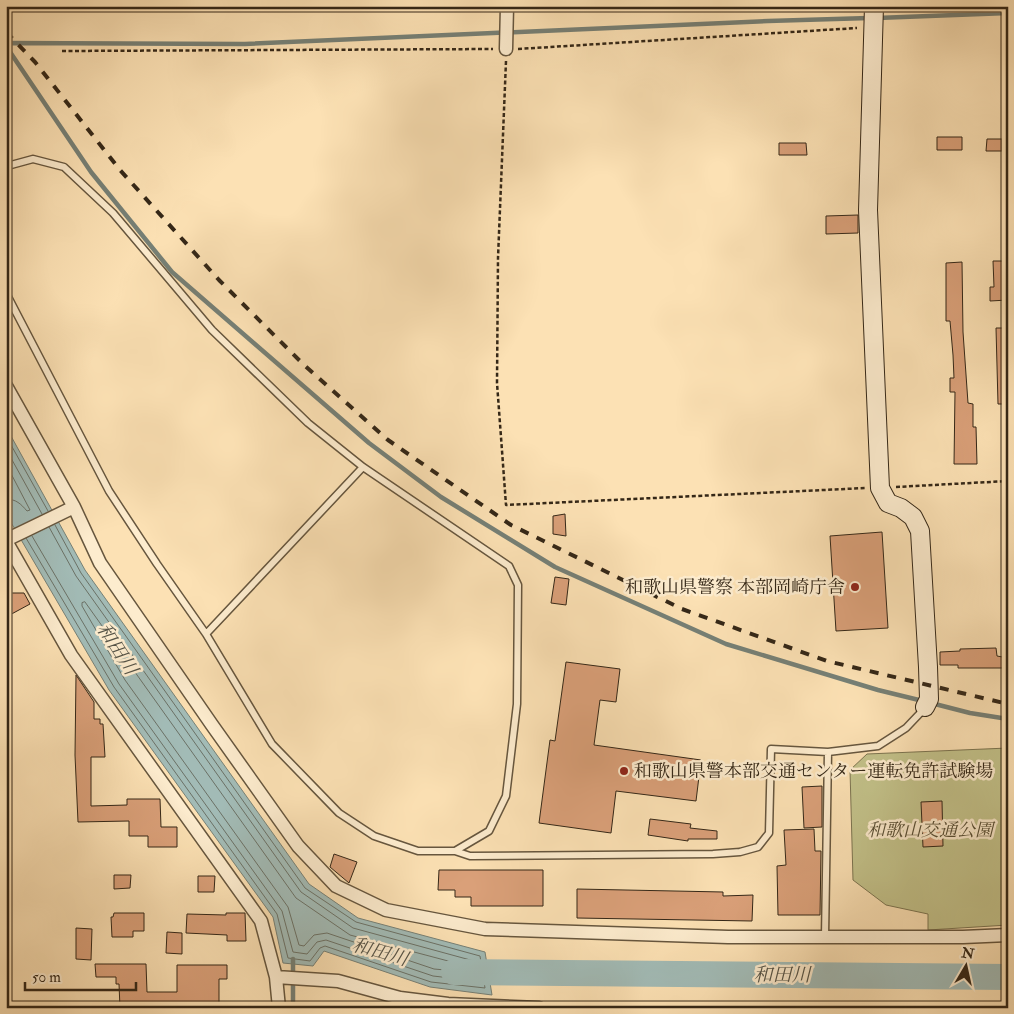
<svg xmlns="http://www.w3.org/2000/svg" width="1014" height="1014" font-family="'IM FELL Double Pica','Noto Serif JP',serif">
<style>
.green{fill:#c3c28a;stroke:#7c7450}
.water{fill:#a2bbb6;stroke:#768076}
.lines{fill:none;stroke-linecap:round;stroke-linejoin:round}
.shore{stroke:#6b7166;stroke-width:1}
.stream{stroke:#768076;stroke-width:4.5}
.river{stroke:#a2bbb6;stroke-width:26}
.building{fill:#daa079;stroke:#342717}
.lane-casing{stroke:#66563e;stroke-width:9}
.street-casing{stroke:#66563e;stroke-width:15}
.secondary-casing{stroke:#342717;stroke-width:20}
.path{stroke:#342717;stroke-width:2.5;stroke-dasharray:4 2.5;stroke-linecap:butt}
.lane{stroke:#fdecce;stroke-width:6}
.street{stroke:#fdecce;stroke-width:12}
.secondary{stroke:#fdecce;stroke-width:18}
.rail{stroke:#342717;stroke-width:4;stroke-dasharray:9 9;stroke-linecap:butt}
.poi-dot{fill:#8f2418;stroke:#fdecce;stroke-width:2}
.labels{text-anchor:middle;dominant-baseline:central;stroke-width:5;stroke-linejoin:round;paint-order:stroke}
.poi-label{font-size:18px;fill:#342717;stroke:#fdecce;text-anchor:end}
.park-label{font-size:18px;font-style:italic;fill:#584e34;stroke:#fdecce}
.water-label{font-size:19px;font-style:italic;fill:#555347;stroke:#fdecce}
</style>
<rect width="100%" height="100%" fill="#fce1b4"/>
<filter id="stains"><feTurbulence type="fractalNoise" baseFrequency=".004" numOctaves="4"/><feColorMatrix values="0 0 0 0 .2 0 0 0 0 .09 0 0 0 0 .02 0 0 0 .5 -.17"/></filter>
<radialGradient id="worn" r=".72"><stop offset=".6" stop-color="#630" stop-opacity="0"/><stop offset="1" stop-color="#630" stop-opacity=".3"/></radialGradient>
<path class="green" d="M1008 748V925L928 930V914L886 905 853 880 850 770 867 754Z"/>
<path class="water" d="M6 427 85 570 309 884 358 918 485 952 492 995 430 987 324 951 313 966 283 963 273 917 109 690 6 514Z"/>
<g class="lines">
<path class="shore" d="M6 436 48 511
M6 449 42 514
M6 464 30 510 27 511C21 504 16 499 6 499
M32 536 119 684 282 911 293 952 307 954 317 942 326 940 433 976 477 981 474 961 353 928 301 892 76 576 49 527
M26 538 114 687 277 914 288 958 310 961 320 948 325 946 431 982 485 988 480 956 356 922 305 888 81 573 55 525
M85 602 296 898 350 935 467 966 468 972 434 969 327 933 314 935 304 946 299 945 288 907 125 680 82 606V603Z"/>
<path class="stream" d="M877 18 1008 13
M6 43 245 44 768 21 869 18
M6 46 91 172 172 272 369 443 441 497 555 567 726 644 878 690 923 701
M931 703 970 713 1008 719
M293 1008V959"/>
<path class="river" d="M454 972 1008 977"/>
</g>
<path class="building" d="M937 137H962V150H937Z
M987 139H1002V151H986Z
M779 143H806L807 155H779Z
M858 215V233L826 234V216Z
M993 261H1008V300L990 301V287H994Z
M962 262 963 332 968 403 973 404V427H976L977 464H954L955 392H950V378H954L953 355 950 321H946V263Z
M996 328H1008V404H998Z
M565 514 566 536 553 534V516Z
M882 532 888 628 836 631 830 536Z
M555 577 569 579 566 605 551 603Z
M6 593H24L30 604 6 617Z
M996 648 997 656 1008 658V668H958V665H940V652L960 651V649Z
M566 662 620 669 616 702 600 700 594 745 701 760 696 801 616 791 611 833 539 823 550 740 555 741Z
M76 675 94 702V719H100V724H103L105 757H91V806L127 805V799H160L161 827H177V847H148V836H129V821L78 822 75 755Z
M822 786V827L804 828 802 787Z
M942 801 943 846 923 847 921 802Z
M650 819 691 824 690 828 717 831V839H688V841L648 835Z
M814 829 815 851H821L820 915H778L777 866 786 865 784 830Z
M334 854 357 862 349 883 330 867Z
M439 870H543V906H471V897H455V890H438Z
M114 875H131L130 888 114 889Z
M198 876H215L214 892H198Z
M577 889 723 892V896L753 895 752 921 577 918Z
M114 913H144V931H133V937H112L111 917H113Z
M226 913H245L246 941H227V935L186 933 187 914 226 915Z
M76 928 92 929 91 960 76 959Z
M167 932 182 933V954L166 953Z
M95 964H146L147 992H177V965H227V979H219V1008H120L119 984H116V977H96Z"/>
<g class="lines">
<g class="lane-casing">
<path id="lane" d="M6 168 11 165 33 159 64 167 113 213 212 330 308 423 363 467 509 566 518 585 517 704 506 796 489 831 455 851H418L374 836 339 813 272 744 206 634 157 564 109 491 6 293
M206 634 363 467
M455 851 470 856 713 854 740 852 758 847 769 833 771 749 828 752
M825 937 828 752 878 746 906 728 925 708"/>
</g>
<g class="street-casing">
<path id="street" d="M506 49 507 6
M6 386 74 507
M6 540 74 507 100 563 212 725 298 846 336 886 386 910 485 929 728 937H963L1008 935
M6 541 71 655 261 921 276 977 279 1008
M276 977 338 981 400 998 448 1004 539 1008"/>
</g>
<g class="secondary-casing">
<path id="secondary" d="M874 6 868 210 880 488 888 503 901 508 913 517 920 531 928 667 929 699 925 707"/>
</g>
<path class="path" d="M518 49 857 28
M62 51 493 49
M506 61 498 258 497 383 506 505 866 488
M896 487 1008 481"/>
<use href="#lane" class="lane"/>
<use href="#street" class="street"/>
<use href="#secondary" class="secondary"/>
<path class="rail" d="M6 32 35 62 120 170 219 280 303 364 388 440 511 525 682 609 827 661 1008 704"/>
</g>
<g class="poi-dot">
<circle cx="855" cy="587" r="5"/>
<circle cx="624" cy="771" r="5"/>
</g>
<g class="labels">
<g class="poi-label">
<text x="845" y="587">和歌山県警察 本部岡崎庁舎</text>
<text x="634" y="771" text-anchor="start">和歌山県警本部交通センター運転免許試験場</text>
</g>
<g class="park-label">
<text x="930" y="830">和歌山交通公園</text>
</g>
<g class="water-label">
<text transform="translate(117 649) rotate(57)">和田川</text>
<text transform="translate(380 952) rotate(16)">和田川</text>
<text x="782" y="975">和田川</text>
</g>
</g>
<rect width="1014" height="1014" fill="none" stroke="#fce1b4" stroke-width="25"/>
<rect x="8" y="8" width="999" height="999" fill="none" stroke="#342717" stroke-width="2.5"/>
<rect x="12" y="12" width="989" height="989" fill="none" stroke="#342717"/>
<g transform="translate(966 966) rotate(9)" stroke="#fdecce" stroke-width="4" paint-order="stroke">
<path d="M0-4L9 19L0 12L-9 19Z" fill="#342717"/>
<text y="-8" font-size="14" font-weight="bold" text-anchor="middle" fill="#342717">N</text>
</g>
<path d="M25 982v8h111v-8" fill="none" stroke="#342717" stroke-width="2.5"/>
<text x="32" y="982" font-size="15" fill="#342717" stroke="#fdecce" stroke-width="4" paint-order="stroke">50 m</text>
<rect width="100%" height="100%" filter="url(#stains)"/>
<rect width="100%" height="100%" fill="url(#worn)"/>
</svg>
